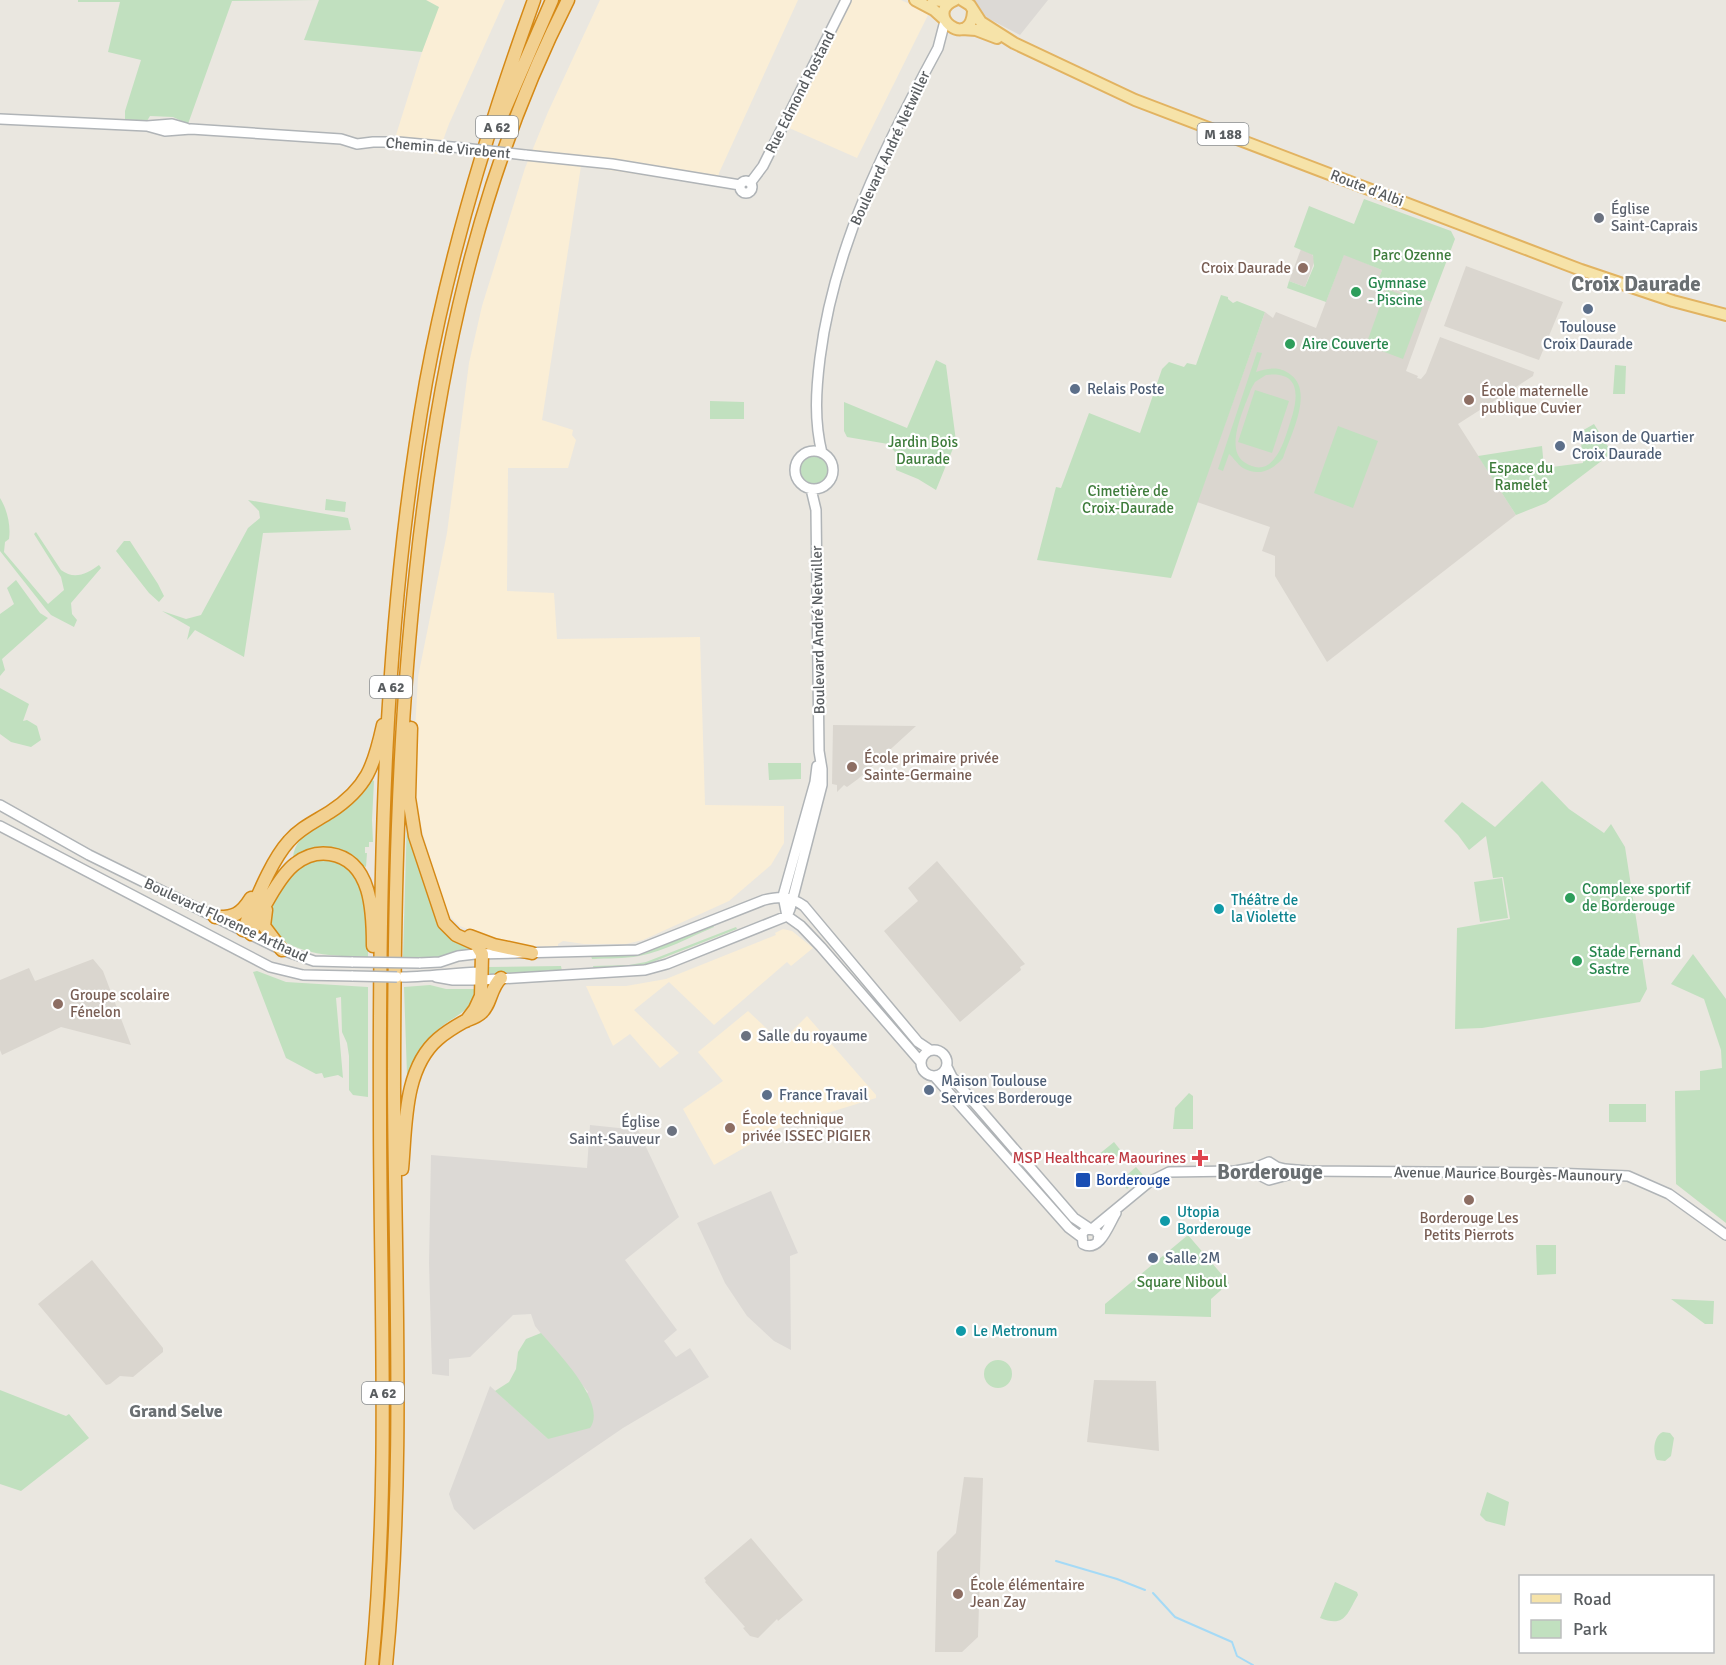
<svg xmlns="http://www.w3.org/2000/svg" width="1726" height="1665" font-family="Signika,sans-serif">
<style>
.commercial{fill:#faeed6}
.industrial{fill:#dcd9d5}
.education{fill:#dad6cf}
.green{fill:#c1e0bf;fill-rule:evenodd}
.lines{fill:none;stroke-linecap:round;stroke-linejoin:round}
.stream{stroke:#a5daf6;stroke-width:2}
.secondary-casing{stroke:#b0b4b7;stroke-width:12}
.primary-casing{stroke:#e2b361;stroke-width:14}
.highway-casing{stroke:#d58916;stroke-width:15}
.secondary{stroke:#fff;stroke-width:9}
.primary{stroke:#f6e3a9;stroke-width:10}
.highway{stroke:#f2d090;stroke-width:12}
.secondary-bridge-casing{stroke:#b0b4b7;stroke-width:12;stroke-linecap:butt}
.secondary-bridge{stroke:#fff;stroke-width:9}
.worship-dot{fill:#6b7280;stroke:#fff;stroke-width:2}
.education-dot{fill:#8d6e63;stroke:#fff;stroke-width:2}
.leisure-dot{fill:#2e9e5b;stroke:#fff;stroke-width:2}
.service-dot{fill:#5c6f8a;stroke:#fff;stroke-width:2}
.culture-dot{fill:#0f9aa8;stroke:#fff;stroke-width:2}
.health-dot{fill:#e0444e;stroke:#fff;stroke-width:2}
.transit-dot{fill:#1a4fb4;stroke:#fff;stroke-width:2}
.labels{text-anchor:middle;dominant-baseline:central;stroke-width:4.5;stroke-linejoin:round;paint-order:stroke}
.shield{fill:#fff;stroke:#8b8e90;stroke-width:1.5}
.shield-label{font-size:14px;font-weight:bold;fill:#595d60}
.street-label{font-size:15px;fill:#595d60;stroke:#fff}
.worship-label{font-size:15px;fill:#5b616d;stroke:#fff;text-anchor:start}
.park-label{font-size:15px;fill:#3e7c3b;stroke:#fff}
.education-label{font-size:15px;fill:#785e54;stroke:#fff;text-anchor:start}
.leisure-label{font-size:15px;fill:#27864d;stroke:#fff;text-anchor:start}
.service-label{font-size:15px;fill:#4e5e75;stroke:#fff;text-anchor:start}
.culture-label{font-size:15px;fill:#0d838f;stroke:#fff;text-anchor:start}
.health-label{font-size:15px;fill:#be3a42;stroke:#fff;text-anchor:end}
.transit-label{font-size:15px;fill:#164399;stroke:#fff;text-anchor:start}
.quarter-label{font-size:18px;font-weight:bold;fill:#6a6f72;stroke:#fff}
.district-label{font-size:21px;font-weight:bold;fill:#6a6f72;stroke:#fff}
</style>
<rect width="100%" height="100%" fill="#eae7e0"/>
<path class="commercial" d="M426 0H505L449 124 438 154 406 150 396 135 422 52 438 7Z
M600 0H798L719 173 717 186 581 166 542 420 573 430 572 435 576 440 568 468H508L507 591 554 593 557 639 700 637 705 805 784 806V843L771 865 729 901 643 940 626 944H584L563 941 558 944V947L512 946 460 926 450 916 444 904 417 814 415 732 418 677 447 533 469 363 482 306 525 168 548 112Z
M851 0H901L929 13 857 158 787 127Z
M783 929 792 931 813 948 791 966 787 962 714 1025 669 982 634 1010 679 1053 660 1068 630 1034 613 1046 586 986H626L666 979 776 935 775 933Z
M748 1011 781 1042 807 1016 876 1095V1098L779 1128 714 1165 683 1109 723 1081 698 1052Z"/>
<path class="industrial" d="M953 0H1048L1020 35Z
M590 1125 638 1130 679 1217 625 1260 677 1330 664 1341 676 1357 690 1348 709 1377 623 1428 474 1530 454 1509 449 1494 490 1386 548 1439 588 1392 535 1326 531 1314 513 1315 470 1357 449 1359V1376L432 1374 429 1263 431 1155 587 1168Z
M771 1191 798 1253 790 1256 791 1350 774 1341 747 1316 725 1283 697 1223Z"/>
<path class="education" d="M1301 249 1312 254 1315 260 1305 287 1289 281Z
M1344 254 1382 270 1377 284 1431 302 1406 371 1418 376 1417 378 1421 379 1426 373 1440 337 1534 372 1533 376 1458 424 1516 515 1327 662 1275 576V556L1262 551 1270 527 1197 502 1265 312 1273 318 1276 312 1316 328Z
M1466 266 1563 302 1539 360 1444 326Z
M833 725 916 726 858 779 847 787 844 785 837 792V785L832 784Z
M937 861 1025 964 1020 967 1021 970 960 1022 884 931 918 901 908 888Z
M93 959 103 971 131 1045 61 1027 2 1055 0 1050V980L29 968 35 981Z
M92 1260 163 1348V1352L133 1377 120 1376 110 1384 106 1385 38 1304Z
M1094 1380 1156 1381 1159 1451 1087 1442Z
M964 1477 983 1478 978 1637 962 1652H935L937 1552 956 1533Z
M751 1538 803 1600 778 1621 777 1619 758 1638 750 1636 743 1628 745 1627 705 1582 706 1581 704 1578Z"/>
<path class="green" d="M78 0H317L232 1 188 124 173 117 150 116 147 121H125V111L141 60 108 52 120 2H78Z
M319 0H426L439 7 422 52 304 40Z
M1364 199 1451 231 1455 239 1431 302 1377 283 1382 270 1344 255 1326 302 1287 288 1289 281 1305 287 1314 266 1313 255 1294 247 1309 206 1354 224Z
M1386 289 1424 303 1403 359 1366 345Z
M1221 295 1228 297V299L1233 303 1237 301 1265 312 1171 578 1037 560 1056 487 1061 488 1089 413 1140 433 1162 369 1169 362 1184 367 1187 363 1196 365Z
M1257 352 1262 353 1256 372C1268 368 1280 366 1291 375 1314 392 1290 436 1283 458 1273 470 1258 477 1243 468 1237 464 1234 458 1229 454L1223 471 1218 469ZM1266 375C1305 370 1297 403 1289 426 1283 445 1272 481 1244 462 1224 448 1245 407 1251 389L1255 382Z
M936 360 946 365 956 441 936 490 918 479 896 470 895 452 888 444 847 437 844 431V402L907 428Z
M1615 365 1626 366 1625 394H1613Z
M1255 390 1289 401 1272 453 1238 442Z
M710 401 744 402V419H710Z
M1594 424 1612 453 1546 503 1516 515 1478 456 1542 446 1544 468 1583 463 1580 432Z
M1338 426 1378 441 1353 508 1314 493Z
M800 470a15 15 0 1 1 30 0a15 15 0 1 1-30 0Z
M0 498C7 509 11 525 9 539L5 542 4 552 48 604 64 590 61 577 34 534 36 532 61 570C74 580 87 574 99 565L101 568 71 603 72 614 77 620 74 627 51 615 45 608 0 551Z
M326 499 346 502 345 512 325 510Z
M248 500 348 518 351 530 263 533 244 657 195 630 187 640 190 627 162 611 186 619 201 615 248 528 260 518 259 511Z
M124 541H130L158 584 164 596 159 602 149 593 116 551Z
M16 580 40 613 48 618 2 659 5 670 0 676V614L14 604 7 588Z
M0 688 29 704 23 721 27 720 37 726 41 740 31 747 11 742 0 734Z
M768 763H801V779L769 780Z
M372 780 374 781 372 820 373 842H369V847H365V853H367L366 867C359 864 354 858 347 854 324 840 313 852 293 857 296 830 329 823 347 807 356 799 362 787 372 780Z
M1542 781 1569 809 1604 833 1611 824 1625 847 1647 989 1640 1002 1482 1028 1455 1029 1457 928 1510 919 1503 877 1493 878 1486 836 1469 850 1458 835 1444 821 1462 802 1495 827Z
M407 818 437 917 476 949 437 959 403 957Z
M321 860C371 861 369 921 368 957 333 956 299 956 271 932L268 916C280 892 291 865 321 860Z
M1502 878 1508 918 1480 922 1474 882Z
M713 924 714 927C690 937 665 951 639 956 624 959 608 958 592 959L591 956 626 955Z
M736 927 737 929 645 965 594 970 593 966 629 965 646 962Z
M1693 954 1726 999V1223L1676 1184 1675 1091 1700 1090V1071L1722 1068 1721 1050 1704 999 1671 984Z
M561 966 562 971 491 975 488 972V967Z
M257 971 286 982 368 987V1097L353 1095 349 1090V1056L347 1043 342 1032 341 997 336 998 343 1078 338 1075 324 1078 322 1073 316 1074 286 1058 253 972Z
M430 985 446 989H478C469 1017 450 1015 433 1035 422 1047 418 1065 407 1075L404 987Z
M1189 1093 1193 1096V1129H1173L1175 1108Z
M1609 1104H1646V1122H1609Z
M1114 1142 1122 1152 1107 1165 1098 1155Z
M1136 1167 1143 1175 1127 1189 1120 1181Z
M1188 1235 1229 1283 1211 1299V1317L1105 1314V1304Z
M1536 1245H1556V1274L1537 1275Z
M1671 1299 1714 1301 1713 1324H1705Z
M541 1333C557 1352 608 1403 590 1428L548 1439 495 1391 509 1382 516 1369 518 1352 526 1339Z
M984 1374a14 14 0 1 1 28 0a14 14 0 1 1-28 0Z
M0 1390 66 1416 69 1414 89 1438 21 1491 0 1484Z
M1663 1432 1670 1433 1674 1438 1671 1456 1665 1461 1657 1460C1652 1452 1654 1435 1663 1432Z
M1487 1492 1509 1502 1505 1526 1486 1521 1480 1515Z
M1335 1582 1357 1592 1358 1595C1347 1614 1345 1628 1320 1618Z"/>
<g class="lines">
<path class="stream" d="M1056 1561 1117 1579 1145 1590
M1153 1593 1175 1617 1232 1642 1237 1656 1253 1665"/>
<g class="secondary-casing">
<path id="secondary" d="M0 119 147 126 172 124 186 128
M147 126 165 131 191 129 341 139 357 144 373 142H398L463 148
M525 155 612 164 740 185
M740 187a6 6 0 1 1 12 0a6 6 0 1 1-12 0Z
M751 182 763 166 846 0
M795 470a19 19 0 1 1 38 0a19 19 0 1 1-38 0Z
M822 453C814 421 816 390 820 358 834 246 885 146 938 48L945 21
M817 766 815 782 783 896 787 916 801 926 821 947 920 1061
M0 805 89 855 282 950 314 961 353 962
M0 826 270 967 303 975 353 976
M787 916 790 909 822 785V769L819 751 816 510 811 489
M419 963 440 962 458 956 475 954 637 950 764 900C781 896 790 896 804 906L918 1042 930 1050
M397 977C426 977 453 973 482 972
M436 977 453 980H482L645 970 667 964 787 916
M921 1063a13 13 0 1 1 26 0a13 13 0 1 1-26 0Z
M947 1067 952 1077 1074 1218 1089 1228
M935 1077 1069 1228 1081 1237
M1235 1171 1257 1167 1269 1162 1277 1167 1285 1169 1308 1171 1552 1173 1628 1176 1669 1194 1726 1235
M1092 1229 1149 1182 1169 1172 1235 1171 1257 1174 1269 1180 1295 1173
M1098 1241 1099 1235 1095 1230 1086 1229 1082 1234 1083 1244C1100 1253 1109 1224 1116 1213"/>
</g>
<g class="primary-casing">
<path id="primary" d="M915 0 934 10 944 19
M933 0 950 2
M955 0C922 14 970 51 973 12
M962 0 970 5 981 22 1014 43 1135 100 1581 270 1673 301 1726 315
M962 29 976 30 997 38"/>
</g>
<g class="highway-casing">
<path id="highway" d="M500 120 552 0
M411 728 409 798 415 836 444 923 456 935 476 944 482 954 481 996 475 1009 466 1021
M266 910 264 926 282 950
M215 917C234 918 241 914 251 898
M243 930C255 903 270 862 289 841 300 828 316 821 330 812 367 788 374 766 383 725
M251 934C258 916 280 875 295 864 305 856 317 852 330 854 372 860 373 913 373 946
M470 936 494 945 532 953
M402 1169C406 1128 403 1069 438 1039 446 1032 456 1026 465 1021 470 1019 477 1017 481 1013 491 1005 490 988 501 978
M372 1665C390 1482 380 1299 380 1116 379 871 383 623 426 382 450 252 489 124 534 0
M386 1665C405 1473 395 1280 394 1088 394 915 397 742 416 571 437 372 477 179 568 0"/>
</g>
<use href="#secondary" class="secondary"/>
<use href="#primary" class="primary"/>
<use href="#highway" class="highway"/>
<g class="secondary-bridge-casing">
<path id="secondary-bridge" d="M463 148 525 155
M353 962 419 963
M353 976 397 977"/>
</g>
<use href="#secondary-bridge" class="secondary-bridge"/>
</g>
<g class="worship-dot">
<circle cx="1599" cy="218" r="6"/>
<circle cx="746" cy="1036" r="6"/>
<circle cx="672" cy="1131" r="6"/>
</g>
<g class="education-dot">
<circle cx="1303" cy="268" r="6"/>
<circle cx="1469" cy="400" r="6"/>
<circle cx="852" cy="767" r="6"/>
<circle cx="58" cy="1004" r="6"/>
<circle cx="730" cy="1128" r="6"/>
<circle cx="1469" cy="1200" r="6"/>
<circle cx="958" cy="1594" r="6"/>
</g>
<g class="leisure-dot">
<circle cx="1356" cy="292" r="6"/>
<circle cx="1290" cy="344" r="6"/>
<circle cx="1570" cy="898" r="6"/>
<circle cx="1577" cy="961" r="6"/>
</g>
<g class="service-dot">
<circle cx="1588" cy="309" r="6"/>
<circle cx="1075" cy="389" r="6"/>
<circle cx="1560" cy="446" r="6"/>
<circle cx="929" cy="1090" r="6"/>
<circle cx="767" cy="1095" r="6"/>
<circle cx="1153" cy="1258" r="6"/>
</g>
<g class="culture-dot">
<circle cx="1219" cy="909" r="6"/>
<circle cx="1165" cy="1221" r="6"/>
<circle cx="961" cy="1331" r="6"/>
</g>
<path class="health-dot" d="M1197 1149h6v6h6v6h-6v6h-6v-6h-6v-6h6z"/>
<rect class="transit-dot" x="1075" y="1172" width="16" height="16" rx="3"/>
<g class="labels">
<g class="shield">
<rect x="476" y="116" width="42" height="22" rx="4.5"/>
<rect x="1197.5" y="123" width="51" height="22" rx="4.5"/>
<rect x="370" y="676" width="42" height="22" rx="4.5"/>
<rect x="362" y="1382" width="42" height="22" rx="4.5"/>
</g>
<g class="shield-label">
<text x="497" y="127">A 62</text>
<text x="1223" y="134">M 188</text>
<text x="391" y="687">A 62</text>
<text x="383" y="1393">A 62</text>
</g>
<g class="street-label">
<text transform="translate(800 92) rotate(-63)">Rue Edmond Rostand</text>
<text transform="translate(448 148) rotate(5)">Chemin de Virebent</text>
<text transform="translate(890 148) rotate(-65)">Boulevard André Netwiller</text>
<text transform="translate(1367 188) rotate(21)">Route d'Albi</text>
<text transform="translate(818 630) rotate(-91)">Boulevard André Netwiller</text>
<text transform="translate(226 920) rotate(25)">Boulevard Florence Arthaud</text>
<text transform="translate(1508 1174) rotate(1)">Avenue Maurice Bourgès-Maunoury</text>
</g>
<g class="worship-label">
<text x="1611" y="209">Église<tspan x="1611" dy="17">Saint-Caprais</tspan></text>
<text x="758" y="1036">Salle du royaume</text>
<text x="660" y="1122" text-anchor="end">Église<tspan x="660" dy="17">Saint-Sauveur</tspan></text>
</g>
<g class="park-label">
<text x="1412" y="255">Parc Ozenne</text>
<text x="923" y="442">Jardin Bois<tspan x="923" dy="17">Daurade</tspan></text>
<text x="1521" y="468">Espace du<tspan x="1521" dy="17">Ramelet</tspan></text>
<text x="1128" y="491">Cimetière de<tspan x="1128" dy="17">Croix-Daurade</tspan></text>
<text x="1182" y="1282">Square Niboul</text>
</g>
<g class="education-label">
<text x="1291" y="268" text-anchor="end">Croix Daurade</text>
<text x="1481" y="391">École maternelle<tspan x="1481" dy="17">publique Cuvier</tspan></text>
<text x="864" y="758">École primaire privée<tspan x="864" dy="17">Sainte-Germaine</tspan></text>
<text x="70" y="995">Groupe scolaire<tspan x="70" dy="17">Fénelon</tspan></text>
<text x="742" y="1119">École technique<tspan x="742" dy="17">privée ISSEC PIGIER</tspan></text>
<text x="1469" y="1218" text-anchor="middle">Borderouge Les<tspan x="1469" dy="17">Petits Pierrots</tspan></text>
<text x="970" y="1585">École élémentaire<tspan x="970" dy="17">Jean Zay</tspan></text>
</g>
<g class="leisure-label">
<text x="1368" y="283">Gymnase<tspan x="1368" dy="17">- Piscine</tspan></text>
<text x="1302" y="344">Aire Couverte</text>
<text x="1582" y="889">Complexe sportif<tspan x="1582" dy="17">de Borderouge</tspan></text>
<text x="1589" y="952">Stade Fernand<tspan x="1589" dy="17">Sastre</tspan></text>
</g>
<g class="service-label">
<text x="1588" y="327" text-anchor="middle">Toulouse<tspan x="1588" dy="17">Croix Daurade</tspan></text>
<text x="1087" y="389">Relais Poste</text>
<text x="1572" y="437">Maison de Quartier<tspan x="1572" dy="17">Croix Daurade</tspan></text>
<text x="941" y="1081">Maison Toulouse<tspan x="941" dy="17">Services Borderouge</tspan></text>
<text x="779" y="1095">France Travail</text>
<text x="1165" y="1258">Salle 2M</text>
</g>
<g class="culture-label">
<text x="1231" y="900">Théâtre de<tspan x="1231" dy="17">la Violette</tspan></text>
<text x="1177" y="1212">Utopia<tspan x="1177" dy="17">Borderouge</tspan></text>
<text x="973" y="1331">Le Metronum</text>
</g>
<g class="health-label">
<text x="1186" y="1158">MSP Healthcare Maourines</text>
</g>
<g class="transit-label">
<text x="1096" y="1180">Borderouge</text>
</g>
<g class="quarter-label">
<text x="176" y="1411">Grand Selve</text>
</g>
<g class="district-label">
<text x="1636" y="284">Croix Daurade</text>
<text x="1270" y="1172">Borderouge</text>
</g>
</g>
<rect x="1519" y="1575" width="195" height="78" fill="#ffffff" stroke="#bdbebf" stroke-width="1.5"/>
<rect x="1531" y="1594" width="30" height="9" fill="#f6e3a9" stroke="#bdbebf" stroke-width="1.5"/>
<text x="1573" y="1605" font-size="18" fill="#595d60">Road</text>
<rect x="1531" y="1620" width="30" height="18" fill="#c1e0bf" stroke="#bdbebf" stroke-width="1.5"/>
<text x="1573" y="1635" font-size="18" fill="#595d60">Park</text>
</svg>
